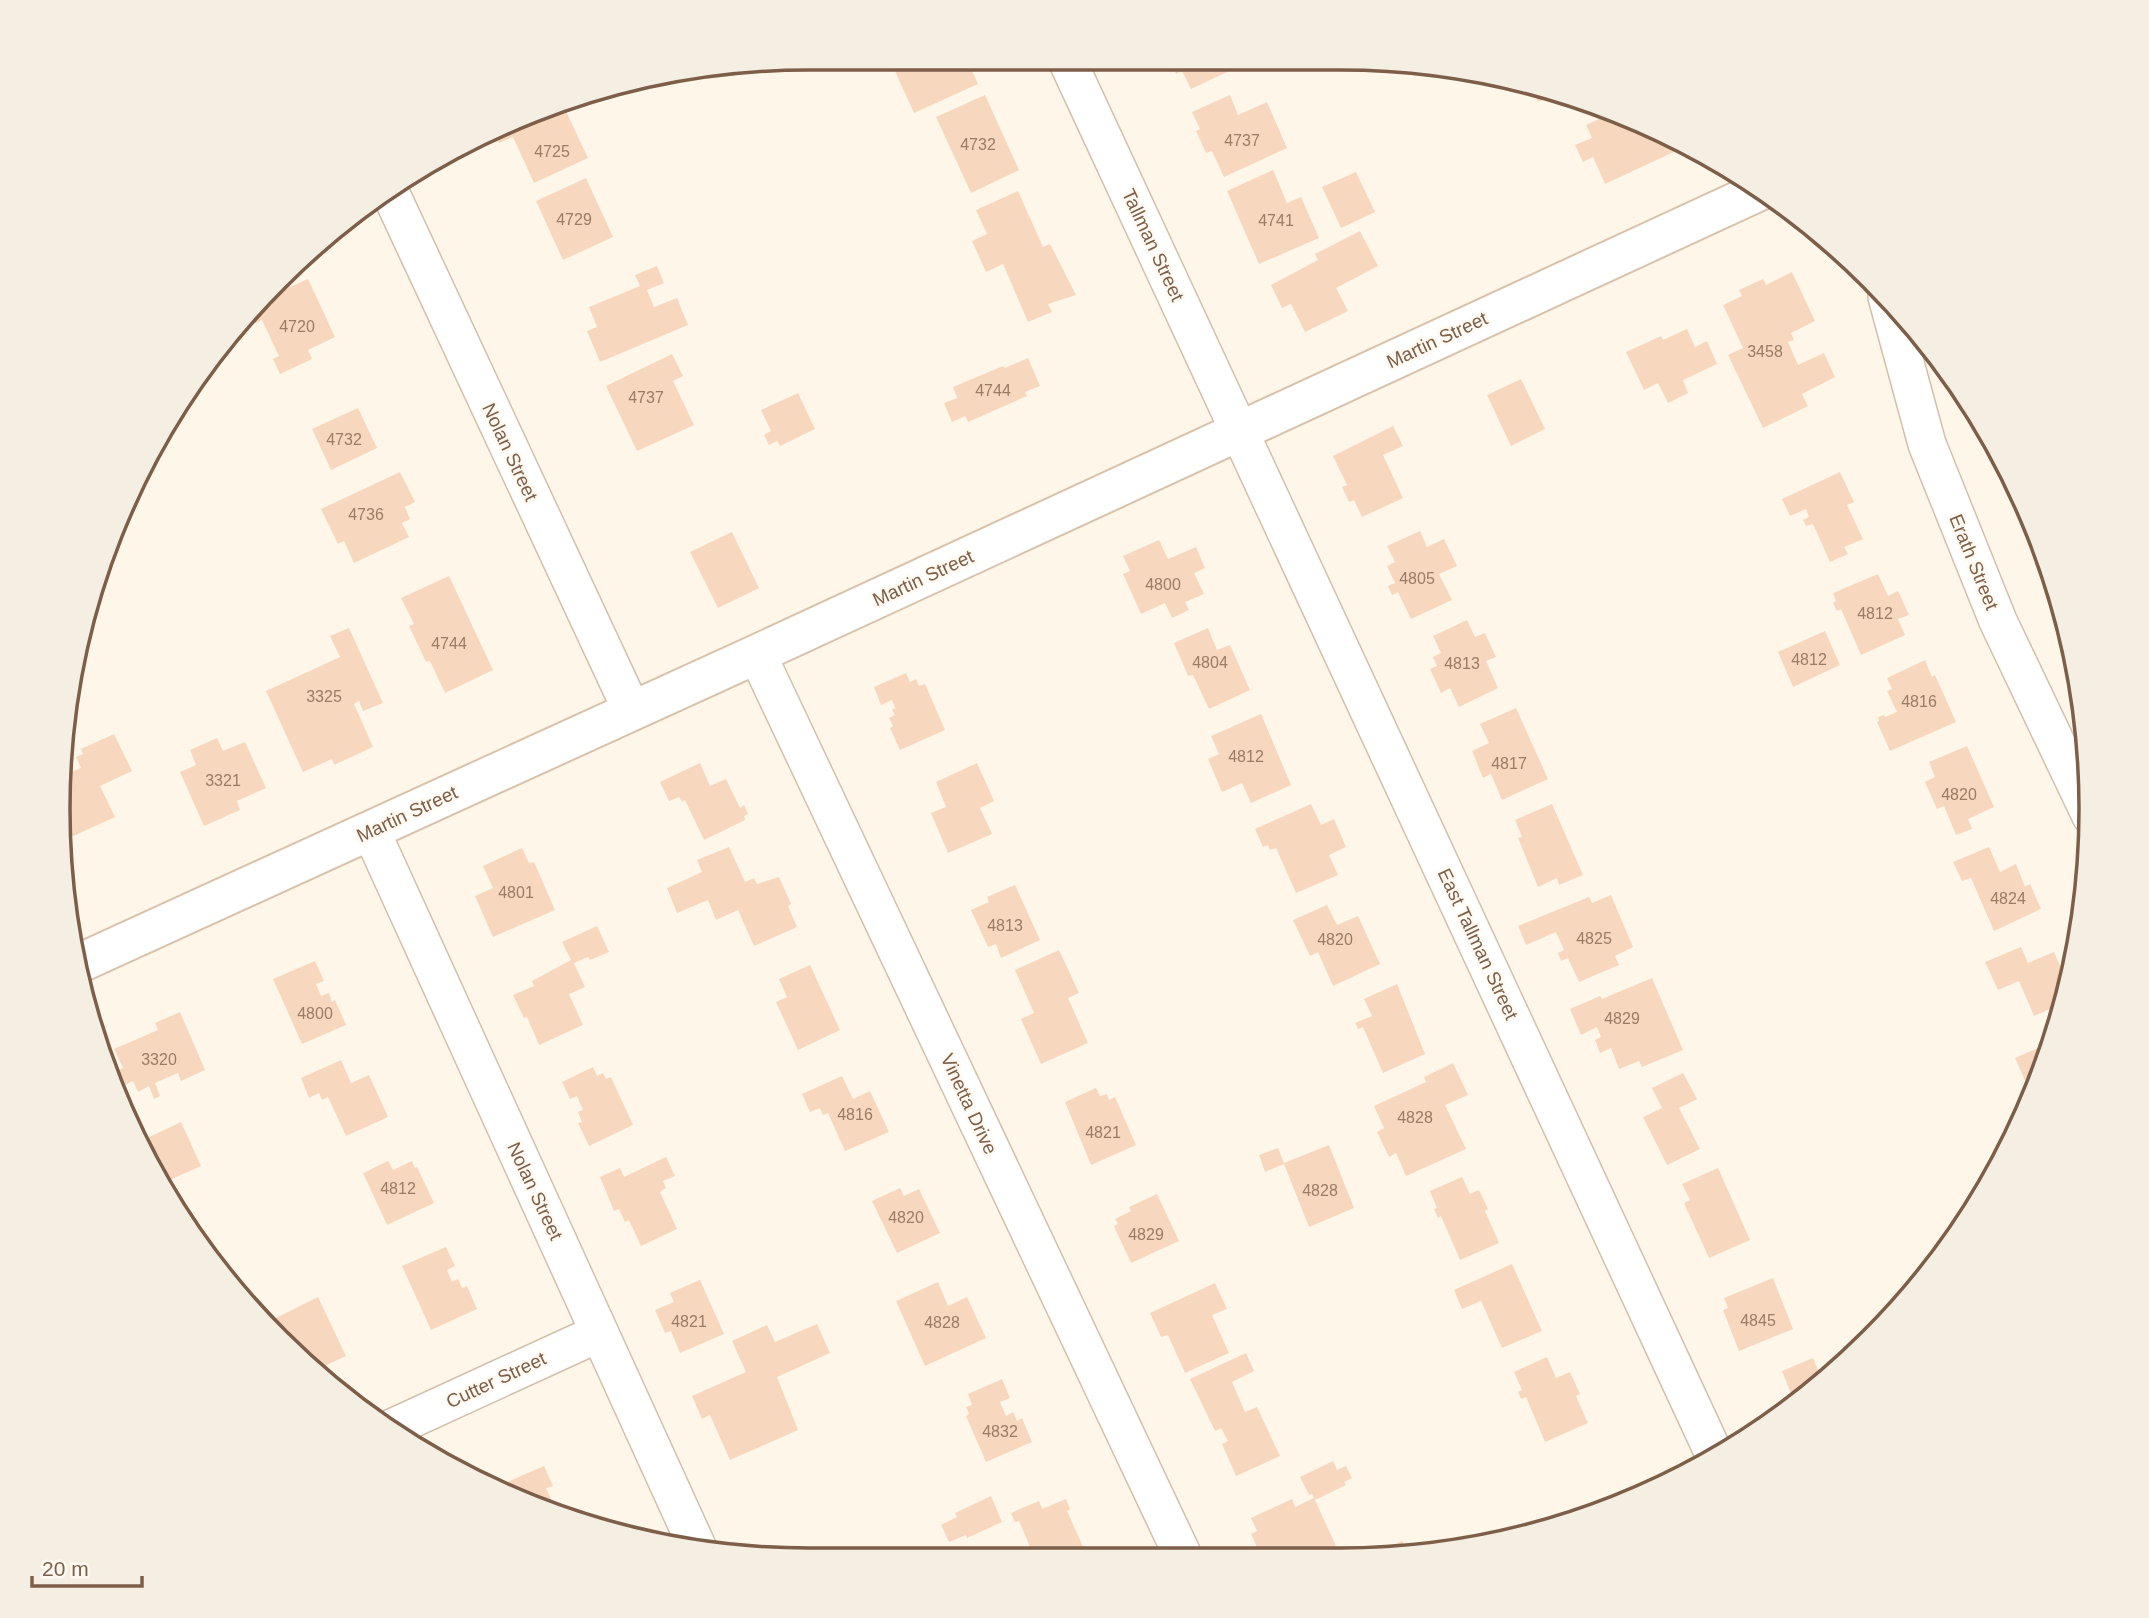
<svg xmlns="http://www.w3.org/2000/svg" width="2149" height="1618" font-family="Arial,sans-serif">
<style>
.building{fill:#f7d7bd}
.lines{fill:none;stroke-linecap:round;stroke-linejoin:round}
.street-casing{stroke:#d3bfac;stroke-width:40}
.secondary-casing{stroke:#d9c2ab;stroke-width:42}
.street{stroke:#fff;stroke-width:37}
.secondary{stroke:#fff;stroke-width:38}
.labels{text-anchor:middle;dominant-baseline:central;stroke-width:5;stroke-linejoin:round;paint-order:stroke}
.number-label{font-size:16px;fill:#9c7c65}
.street-label{font-size:19px;fill:#7d5e48;stroke:#fffaf1}
.rim{fill:none;stroke:#7d5e48;stroke-width:3.5}
</style>
<rect width="100%" height="100%" fill="#fef7e9"/>
<path class="building" d="M889 58H966L978 84 914 113Z
M1169 59H1221L1227 72 1191 89 1182 71 1176 74Z
M1529 82 1535 83 1559 93 1538 102Z
M985 95 1019 170 971 193 936 117Z
M1230 95 1238 115 1267 102 1287 148 1224 177 1212 151 1206 153 1196 131 1200 129 1192 112Z
M563 105 588 158 534 183 513 137 499 143 494 133Z
M1612 113 1672 135 1689 145 1605 184 1593 157 1583 162 1575 145 1592 138 1586 125Z
M1273 170 1287 203 1301 197 1319 238 1259 264 1227 191Z
M1356 172 1375 212 1341 228 1322 187Z
M586 178 613 237 563 260 536 201Z
M1018 191 1043 247 1050 244 1076 295 1048 304 1052 312 1028 322 1003 264 986 272 972 241 987 234 976 210Z
M1360 231 1378 266 1336 288 1348 311 1305 332 1291 304 1282 308 1271 285 1318 260 1315 254Z
M657 266 664 283 647 290 654 307 677 298 688 325 600 362 587 331 597 327 589 307 640 286 635 275Z
M1792 272 1815 321 1791 333 1794 340 1788 342 1798 365 1824 353 1835 377 1802 394 1808 406 1763 428 1728 355 1743 348 1723 305 1742 296 1739 290 1763 279 1766 285Z
M284 273 290 287 308 279 335 337 308 350 312 359 280 374 273 359 279 356 262 320 232 334Z
M1687 329 1695 347 1707 341 1717 364 1683 380 1688 393 1668 403 1658 383 1644 390 1626 352 1661 336 1663 340Z
M672 354 683 376 673 381 694 425 637 451 606 386Z
M1028 358 1040 386 1025 392 1027 396 968 422 965 416 952 422 944 403 957 398 953 387 1003 366 1005 368Z
M1521 379 1545 429 1511 446 1487 395Z
M798 393 815 429 780 446 777 441 769 445 764 435 771 431 761 410Z
M358 408 377 448 331 470 312 429Z
M1393 426 1403 446 1383 455 1403 498 1362 517 1354 500 1349 502 1342 487 1347 485 1333 456Z
M400 472 415 502 405 507 410 519 402 523 409 537 354 563 344 541 338 544 321 509Z
M1840 472 1854 502 1847 505 1863 539 1844 547 1848 554 1830 562 1813 524 1806 526 1803 520 1809 517 1806 509 1790 516 1782 499Z
M1420 531 1427 547 1444 539 1457 566 1439 574 1452 600 1411 619 1398 592 1392 595 1388 586 1395 583 1387 566 1395 562 1387 546Z
M732 532 759 588 718 608 690 552Z
M1159 540 1168 559 1196 547 1205 568 1194 573 1204 594 1185 602 1189 610 1172 618 1165 603 1141 614 1123 574 1130 571 1123 556Z
M1878 574 1888 596 1898 591 1909 615 1898 619 1905 635 1861 655 1841 609 1837 611 1833 603 1836 601 1833 593Z
M449 576 493 670 445 693 430 661 426 662 409 626 414 624 401 598Z
M1467 620 1475 637 1485 633 1496 657 1486 661 1498 688 1459 707 1450 688 1441 693 1430 669 1437 666 1433 657 1441 653 1433 636Z
M349 628 383 703 363 711 359 701 354 704 373 747 334 765 332 759 303 772 266 691 340 657 330 636Z
M1208 628 1217 650 1230 645 1250 690 1209 709 1193 675 1188 676 1174 643Z
M1825 631 1840 665 1793 687 1778 652Z
M1925 660 1932 677 1935 675 1956 722 1890 751 1877 722 1879 721 1878 717 1884 715 1885 717 1897 712 1887 691 1892 689 1887 678Z
M906 673 910 682 916 679 919 686 925 684 945 730 900 750 890 728 893 726 889 718 895 715 892 710 895 708 892 700 881 705 874 687Z
M1516 708 1548 779 1502 800 1491 774 1483 778 1472 751 1489 743 1480 724Z
M1261 714 1291 785 1251 803 1242 783 1222 792 1208 759 1219 754 1211 736Z
M114 734 132 771 100 786 115 817 69 838 62 823 65 775 81 768 76 757 83 754 81 749Z
M217 738 223 751 245 742 266 788 237 801 240 810 204 826 180 772 196 765 190 750Z
M1967 746 1994 807 1968 819 1972 829 1956 835 1944 806 1937 809 1925 782 1935 777 1929 762Z
M700 763 710 786 726 779 740 808 744 805 748 814 744 816 745 820 704 840 685 800 682 802 679 797 669 801 660 782Z
M977 763 994 801 980 808 992 834 948 853 931 813 946 807 936 782Z
M1311 804 1321 825 1334 819 1346 847 1329 855 1338 875 1296 893 1276 848 1270 850 1268 845 1263 847 1255 829Z
M1552 804 1583 875 1559 885 1557 878 1538 887 1518 838 1522 837 1515 820Z
M729 847 745 882 754 878 757 884 779 877 791 904 788 906 797 927 754 946 738 910 716 920 708 900 677 913 667 888 702 872 697 860Z
M1989 847 2000 872 2016 864 2025 887 2030 884 2041 909 1994 931 1971 878 1962 881 1953 862Z
M522 848 529 863 534 862 555 910 493 937 475 896 493 888 483 866Z
M1015 885 1040 940 1001 958 996 944 988 947 971 910 989 902 987 897Z
M1611 895 1633 947 1615 956 1619 965 1579 982 1568 958 1561 961 1558 953 1564 950 1556 932 1526 945 1518 926 1589 897 1592 903Z
M1327 905 1337 925 1358 916 1380 964 1333 986 1318 952 1310 956 1293 920Z
M597 926 609 952 590 960 588 957 574 963 585 987 569 994 583 1025 539 1045 527 1017 524 1018 513 995 534 986 532 981 571 960 562 942Z
M2021 947 2028 963 2054 952 2068 984 2063 1003 2034 1016 2019 981 1998 990 1985 962Z
M1059 950 1079 993 1068 998 1088 1043 1041 1064 1021 1019 1034 1013 1015 970Z
M315 961 324 981 316 984 321 996 329 993 332 1002 335 1000 346 1025 302 1044 273 979Z
M810 965 840 1030 798 1050 776 1002 787 997 779 979Z
M1652 978 1683 1050 1642 1067 1639 1061 1619 1069 1611 1048 1600 1053 1595 1040 1601 1037 1597 1027 1581 1035 1570 1009 1600 996 1602 999Z
M1397 984 1425 1054 1383 1073 1363 1027 1358 1029 1355 1023 1372 1016 1364 999Z
M180 1012 205 1070 181 1081 178 1073 155 1083 160 1096 154 1099 149 1086 138 1092 133 1081 125 1085 127 1089 119 1093 109 1075 123 1068 114 1049 158 1030 155 1023Z
M2050 1043 2039 1080 2027 1085 2015 1058Z
M341 1060 351 1083 369 1075 388 1117 346 1136 328 1097 322 1100 319 1093 309 1098 301 1078Z
M1453 1063 1468 1095 1445 1105 1466 1149 1406 1176 1396 1153 1389 1157 1377 1132 1384 1128 1374 1106 1426 1082 1424 1077Z
M593 1067 597 1076 603 1073 606 1079 611 1077 633 1125 589 1146 578 1123 582 1122 578 1112 583 1110 577 1096 570 1099 562 1082Z
M1683 1073 1697 1099 1679 1108 1700 1149 1667 1165 1643 1117 1662 1108 1652 1088Z
M842 1076 853 1099 870 1091 889 1132 845 1151 828 1113 823 1115 820 1108 810 1112 802 1094Z
M1096 1088 1100 1096 1107 1094 1109 1100 1115 1097 1136 1145 1091 1165 1065 1102Z
M181 1122 201 1166 163 1183 143 1140Z
M1329 1145 1354 1208 1309 1227 1284 1164 1265 1172 1259 1155 1278 1148 1284 1163Z
M666 1157 675 1176 663 1181 666 1188 660 1192 677 1229 641 1246 629 1220 625 1222 619 1209 614 1211 600 1177 620 1168 624 1177Z
M388 1161 393 1170 412 1161 415 1168 417 1167 434 1203 387 1225 363 1173Z
M1718 1168 1750 1240 1709 1258 1684 1203 1690 1200 1682 1184Z
M1462 1177 1470 1194 1479 1190 1488 1209 1485 1211 1499 1243 1460 1260 1441 1216 1438 1218 1434 1209 1437 1208 1430 1191Z
M900 1188 904 1196 919 1189 940 1233 897 1253 872 1201Z
M1157 1194 1179 1241 1131 1263 1114 1226 1118 1224 1115 1219 1131 1211 1129 1207Z
M446 1247 455 1266 447 1270 452 1282 458 1279 462 1288 467 1286 477 1309 431 1330 402 1266Z
M1512 1264 1542 1331 1502 1348 1481 1301 1462 1309 1454 1290Z
M1773 1278 1793 1329 1739 1351 1723 1310 1728 1308 1724 1298Z
M700 1280 724 1334 680 1353 671 1331 665 1333 655 1310 674 1302 670 1293Z
M938 1282 948 1306 967 1297 986 1338 925 1366 896 1301Z
M1215 1283 1227 1309 1212 1315 1229 1353 1185 1373 1168 1335 1161 1337 1150 1313Z
M318 1297 346 1356 316 1370 294 1353 290 1345 286 1347 278 1340 264 1324Z
M817 1324 830 1353 777 1377 798 1430 730 1460 710 1415 702 1419 692 1396 746 1372 732 1341 767 1325 775 1342Z
M1246 1353 1254 1371 1232 1382 1245 1412 1257 1407 1280 1456 1236 1476 1222 1444 1228 1441 1221 1428 1215 1431 1190 1379Z
M1547 1357 1556 1378 1570 1372 1580 1394 1576 1396 1588 1423 1545 1442 1526 1397 1521 1399 1518 1392 1522 1390 1514 1372Z
M1813 1358 1822 1380 1795 1403 1782 1371Z
M1002 1379 1010 1398 1000 1402 1006 1416 1013 1412 1017 1421 1022 1418 1032 1442 986 1462 966 1416 969 1414 966 1407 972 1405 968 1394Z
M1333 1461 1337 1470 1346 1466 1352 1478 1344 1482 1346 1485 1315 1500 1336 1546 1320 1554H1260L1251 1534 1257 1531 1251 1518 1292 1499 1295 1507 1314 1498 1312 1494 1309 1495 1300 1477Z
M544 1466 553 1486 546 1488 555 1508 564 1504 572 1521 507 1493 503 1484Z
M991 1496 1002 1522 967 1538 966 1535 949 1542 941 1525 957 1517 955 1513Z
M1066 1499 1070 1509 1067 1511 1084 1549 1071 1554H1033L1019 1521 1015 1522 1011 1513 1039 1501 1042 1509Z
M1402 1541 1408 1554H1372Z"/>
<g class="lines">
<g class="street-casing">
<path id="street" d="M1066 58 1715 1456
M390 192 632 711
M1887 297 1927 444 1998 621 2091 816
M757 654 1182 1554
M371 831 699 1551
M392 1428 599 1333"/>
</g>
<g class="secondary-casing">
<path id="secondary" d="M80 963 757 654 1764 189"/>
</g>
<use href="#street" class="street"/>
<use href="#secondary" class="secondary"/>
</g>
<g class="labels">
<g class="number-label">
<text x="1242" y="140">4737</text>
<text x="978" y="144">4732</text>
<text x="552" y="151">4725</text>
<text x="574" y="219">4729</text>
<text x="1276" y="220">4741</text>
<text x="297" y="326">4720</text>
<text x="1765" y="351">3458</text>
<text x="993" y="390">4744</text>
<text x="646" y="397">4737</text>
<text x="344" y="439">4732</text>
<text x="366" y="514">4736</text>
<text x="1417" y="578">4805</text>
<text x="1163" y="584">4800</text>
<text x="1875" y="613">4812</text>
<text x="449" y="643">4744</text>
<text x="1809" y="659">4812</text>
<text x="1210" y="662">4804</text>
<text x="1462" y="663">4813</text>
<text x="324" y="696">3325</text>
<text x="1919" y="701">4816</text>
<text x="1246" y="756">4812</text>
<text x="1509" y="763">4817</text>
<text x="223" y="780">3321</text>
<text x="1959" y="794">4820</text>
<text x="516" y="892">4801</text>
<text x="2008" y="898">4824</text>
<text x="1005" y="925">4813</text>
<text x="1594" y="938">4825</text>
<text x="1335" y="939">4820</text>
<text x="315" y="1013">4800</text>
<text x="1622" y="1018">4829</text>
<text x="159" y="1059">3320</text>
<text x="855" y="1114">4816</text>
<text x="1415" y="1117">4828</text>
<text x="1103" y="1132">4821</text>
<text x="398" y="1188">4812</text>
<text x="1320" y="1190">4828</text>
<text x="906" y="1217">4820</text>
<text x="1146" y="1234">4829</text>
<text x="1758" y="1320">4845</text>
<text x="689" y="1321">4821</text>
<text x="942" y="1322">4828</text>
<text x="1000" y="1431">4832</text>
</g>
<g class="street-label">
<text transform="translate(1153 245) rotate(65)">Tallman Street</text>
<text transform="translate(1437 340) rotate(-25)">Martin Street</text>
<text transform="translate(510 452) rotate(65)">Nolan Street</text>
<text transform="translate(1974 562) rotate(68)">Erath Street</text>
<text transform="translate(923 578) rotate(-25)">Martin Street</text>
<text transform="translate(407 814) rotate(-25)">Martin Street</text>
<text transform="translate(1478 944) rotate(65)">East Tallman Street</text>
<text transform="translate(969 1104) rotate(65)">Vinetta Drive</text>
<text transform="translate(535 1191) rotate(65)">Nolan Street</text>
<text transform="translate(496 1380) rotate(-25)">Cutter Street</text>
</g>
</g>
<path d="M0 0H2149V1618H0ZM809 70H1340A739 739 0 0 1 2079 809V809A739 739 0 0 1 1340 1548H809A739 739 0 0 1 70 809V809A739 739 0 0 1 809 70Z" fill="#f5eee3" fill-rule="evenodd"/>
<path class="rim" d="M809 70H1340A739 739 0 0 1 2079 809V809A739 739 0 0 1 1340 1548H809A739 739 0 0 1 70 809V809A739 739 0 0 1 809 70Z"/>
<path d="M32 1576v10h110v-10" fill="none" stroke="#7d5e48" stroke-width="3.5"/>
<text x="42" y="1576" font-size="21" fill="#7d5e48" stroke="#fffaf1" stroke-width="5" paint-order="stroke">20 m</text>
</svg>
